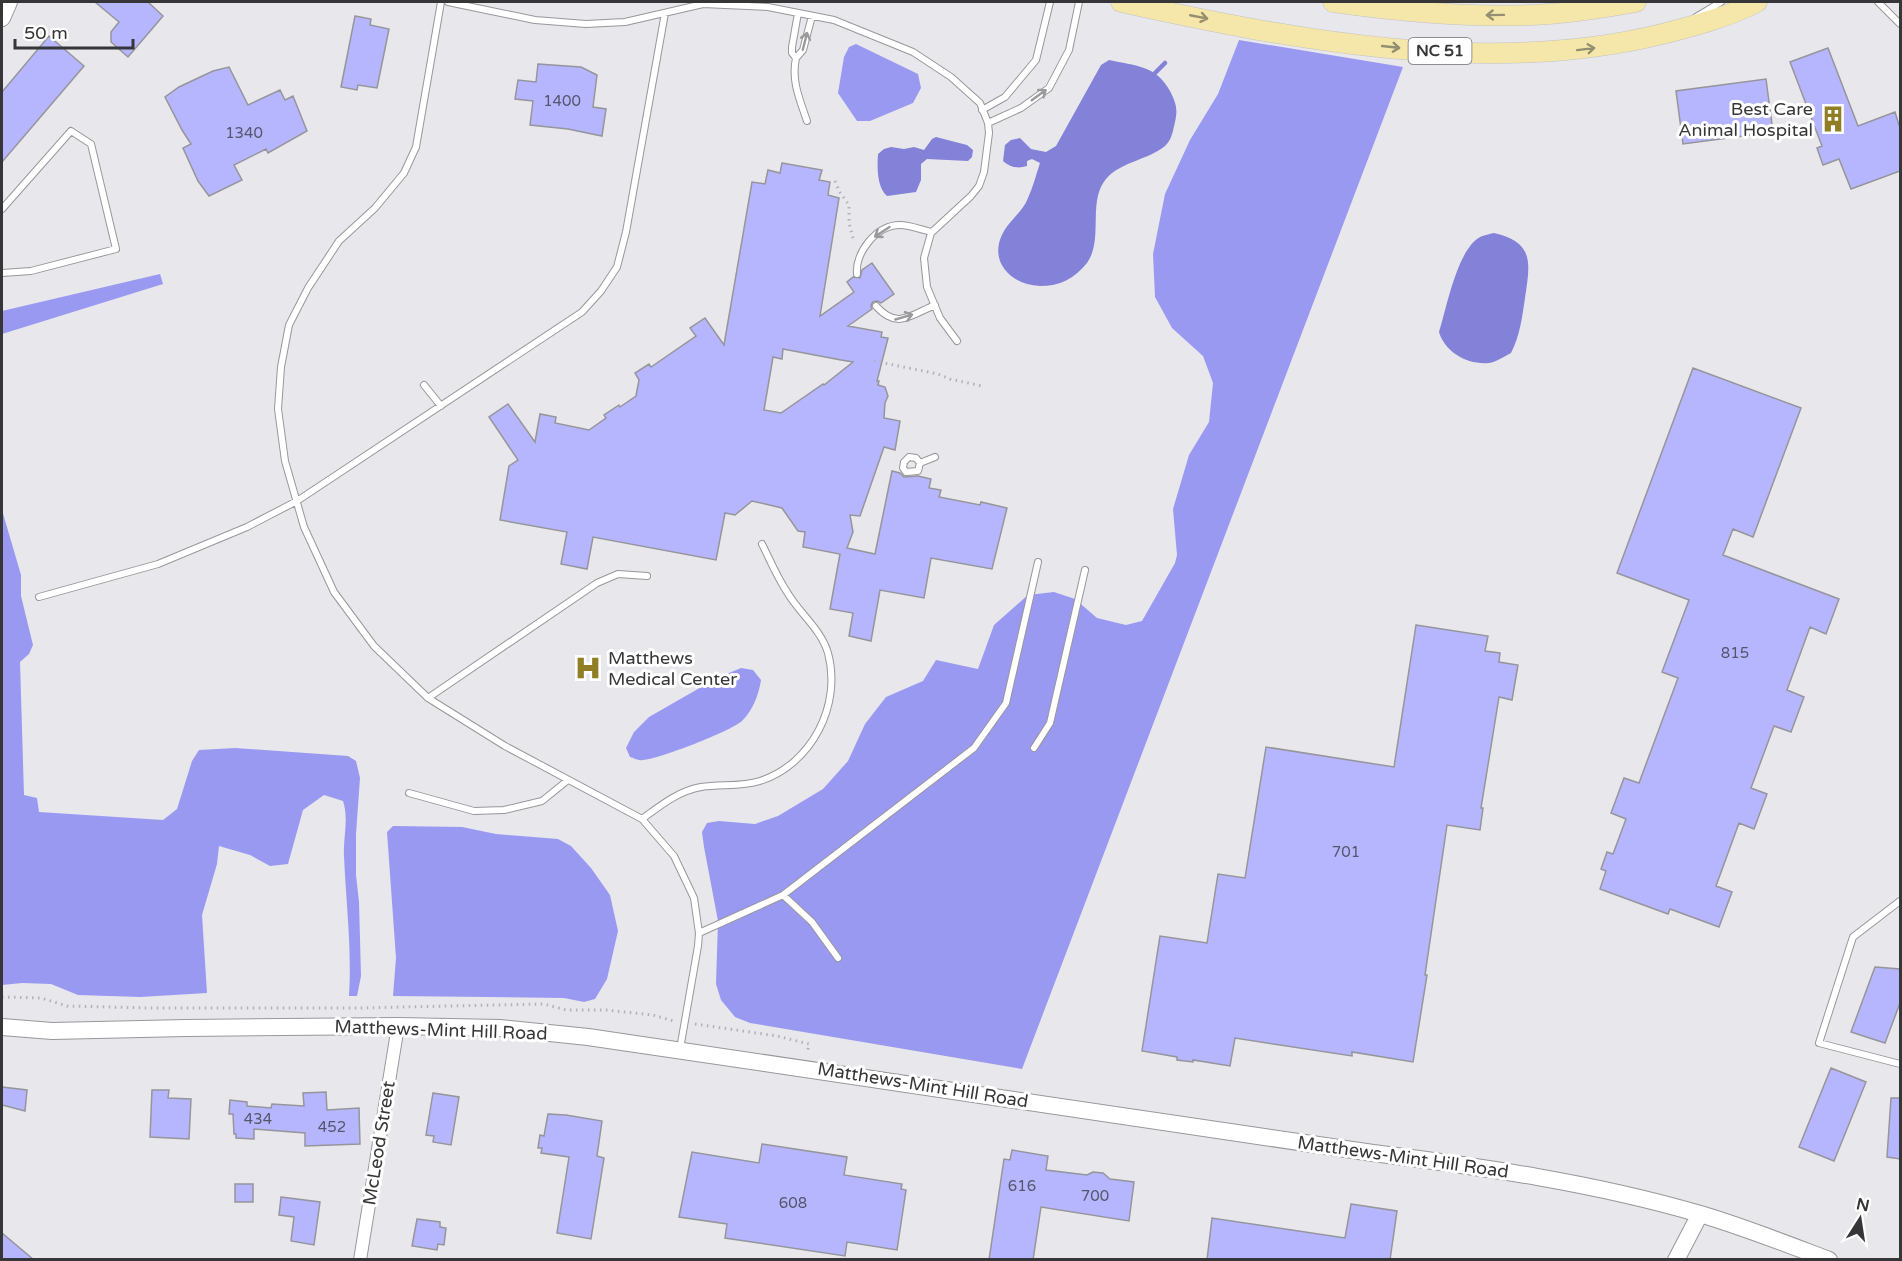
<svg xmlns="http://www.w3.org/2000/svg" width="1902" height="1261" font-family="'Varela Round',sans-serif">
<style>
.forest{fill:#9a99f2}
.water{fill:#8381d8}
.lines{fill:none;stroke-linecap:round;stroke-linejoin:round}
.stream{stroke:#8381d8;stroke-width:4.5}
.building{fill:#b5b6ff;stroke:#95959a;stroke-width:1.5;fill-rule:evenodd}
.lane-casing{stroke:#97979c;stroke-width:8}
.street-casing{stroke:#97979c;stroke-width:14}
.secondary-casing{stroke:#97979c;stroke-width:18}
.primary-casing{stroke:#c3c3c3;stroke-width:21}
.path{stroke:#b2b2b6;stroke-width:3;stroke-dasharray:1.5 4.5;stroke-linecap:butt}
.lane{stroke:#fff;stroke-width:6}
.street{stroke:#fff;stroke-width:12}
.secondary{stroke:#fff;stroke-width:16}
.primary{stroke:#f5e7a9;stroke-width:20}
.oneway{stroke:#968e70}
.oneway2{stroke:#9a9a9c}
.labels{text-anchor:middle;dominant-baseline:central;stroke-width:6;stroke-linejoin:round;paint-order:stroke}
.number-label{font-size:15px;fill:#56566a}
.shield{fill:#fff;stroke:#727274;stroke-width:1.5}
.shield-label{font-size:16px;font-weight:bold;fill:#363638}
.poi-label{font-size:18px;fill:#363638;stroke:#fff;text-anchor:end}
.street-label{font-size:18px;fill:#363638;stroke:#fff}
</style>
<rect width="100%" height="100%" fill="#e7e7ec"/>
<path class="forest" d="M1239 40 1403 67 1022 1069 750 1023 735 1017 721 1000 716 984 718 921 704 847 702 832 707 823 719 821 755 824 778 816 823 789 848 761 865 724 886 697 923 681 936 660 978 669 994 625 1028 595 1054 592 1075 599 1097 618 1126 625 1142 621 1175 563 1177 555 1173 509 1189 455 1209 422 1213 383 1203 356 1172 328 1155 297 1153 254 1165 194 1190 140 1218 94Z
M856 44 918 74 921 88 913 103 870 121H857L838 93 844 57 849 47Z
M160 274 163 284 2 334V311Z
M2 510 21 575V596L33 645 29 654 20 662 24 795 37 798 39 812 163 820 177 809 192 761 199 750 235 748 348 756 356 761 360 778 356 834V875L359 902 361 976 357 996H349C352 949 346 903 344 856 343 838 349 819 343 801L324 795 303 810 288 864 270 866 250 855 219 846 217 864 202 915 207 993 140 997 78 995 51 984 22 983 2 985Z
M741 668 753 670 761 680C759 694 753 710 742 721 731 731 659 759 643 760 638 761 634 758 630 757L626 748 634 732 649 717 717 678Z
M393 826 462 827 496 834 558 839 571 846 591 868 610 895 618 931 607 979 595 999 584 1002 564 998 393 996 396 958 387 832Z"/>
<path class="water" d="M1109 60C1135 66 1156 65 1170 91 1176 103 1178 109 1175 122 1173 130 1172 140 1165 146 1148 160 1120 162 1106 179 1087 202 1104 239 1087 263 1074 279 1060 286 1040 286 1010 285 987 260 1004 231 1011 219 1023 211 1028 198 1033 187 1036 175 1040 163L1032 159 1027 161V166C1017 169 1010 167 1003 161L1005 145 1011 140 1020 138 1031 149 1046 152 1056 146 1101 65Z
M936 137 967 145 973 150 972 157 968 161 927 159 921 164V180L916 192 887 196C877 187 877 168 878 154L884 149 891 147 904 149 914 147 924 150 932 139Z
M1494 233C1535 242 1530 264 1525 298 1522 318 1520 335 1511 353 1505 356 1496 362 1489 363 1467 365 1445 352 1439 332 1447 307 1457 250 1480 237 1484 235 1490 234 1494 233Z"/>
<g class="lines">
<path class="stream" d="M1155 73 1165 63"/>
</g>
<path class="building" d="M95 2H148L163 16 128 57 111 42V32L119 22Z
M355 16 371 19 370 25 389 29 377 88 358 85 357 90 341 87Z
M49 36 84 66 2 162V92Z
M1828 48 1858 126 1895 112 1900 128V171L1851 189 1839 159 1823 165 1817 148 1822 146 1790 62Z
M538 64 581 67 597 75 593 107 606 109 602 136 568 129 530 125 533 101 515 99 518 80 536 82Z
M229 67 248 105 280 90 285 100 293 96 307 131 268 153 266 149 234 165 242 180 209 196 198 181 183 148 191 144 182 130 165 97 179 87 213 71Z
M1766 79 1773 132 1683 144 1676 91Z
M782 163 822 170 819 180 830 182 828 195 839 198 820 316 854 292 847 282 853 277 860 278 862 270 872 263 894 294 881 303 877 301 873 302 871 305 872 309 848 326 882 332 881 337 888 338 877 381H879L878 385 885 387 888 396 885 403 884 418 900 421 895 450 884 447 860 516 850 515 853 532 847 548 875 554 892 471 900 473 904 477 918 476 931 479 929 488 941 490 939 497 980 505 981 502 1007 508 992 569 931 558 924 598 880 590 871 641 849 636 853 613 830 609 840 554 803 547 805 532 798 531 782 508 752 501 735 515 725 513 716 560 593 537 587 569 561 564 567 532 500 520 509 466 518 460 489 417 508 404 535 442 540 414 556 417 555 423 589 430 606 418 604 415 619 405 620 407 636 396 639 380 635 373 649 364 651 367 696 336 690 328 705 318 724 345 752 182 765 184 768 170 780 173ZM783 349 841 360 853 362 824 385 823 384 781 413 764 410 773 357 782 359Z
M1693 368 1801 408 1753 537 1733 529 1723 555 1839 599 1826 634 1810 627 1787 690 1804 697 1791 732 1774 726 1751 788 1767 794 1754 829 1739 823 1716 886 1732 892 1719 927 1670 909 1668 914 1600 889 1606 871 1601 869 1607 852 1613 854 1626 819 1611 813 1624 778 1639 783 1678 678 1662 672 1689 600 1617 573Z
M1416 625 1488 636 1485 651 1500 653 1499 662 1518 665 1512 700 1499 697 1481 808H1483L1480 830 1447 825 1425 975H1427L1413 1062 1352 1052V1056L1235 1038 1230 1066 1193 1060V1062L1177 1060V1057L1142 1051 1160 936 1207 943 1218 874 1245 878 1266 747 1394 767Z
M1875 967 1900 969V1003L1885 1043 1851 1032Z
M1831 1068 1866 1082 1834 1161 1799 1147Z
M2 1087 27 1090 25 1111 2 1105Z
M152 1090H169L168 1098 191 1099 189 1139 150 1137Z
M326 1092 327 1110 359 1108 360 1144 305 1146V1133L254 1129V1139L236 1138V1134H234L233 1114H229L230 1100 247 1102V1106L271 1108 272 1104 304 1106 303 1093Z
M433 1093 459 1097 451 1145 433 1142 434 1136 426 1135Z
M1891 1098H1900V1159L1887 1157Z
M548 1114 566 1115 602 1121 597 1156 604 1158 591 1239 557 1233 569 1157 541 1153 542 1148H538L540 1135 544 1136Z
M762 1144 847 1157 844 1175 902 1184 901 1189 906 1190 897 1250 847 1242 845 1256 725 1238 727 1224 679 1217 692 1152 759 1163Z
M1012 1150 1048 1156 1046 1170 1087 1175 1093 1172 1103 1173 1110 1179 1134 1182 1129 1221 1041 1207 1033 1260H989L1004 1159 1010 1160Z
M235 1184H253V1202H235Z
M281 1197 320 1202 314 1245 291 1241 294 1217 279 1215Z
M1351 1204 1397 1211 1390 1260H1207L1212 1218 1345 1238Z
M417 1219 440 1222V1227L446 1228 444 1245 438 1244 437 1250 412 1246Z
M2 1233 34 1260H2Z"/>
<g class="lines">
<g class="lane-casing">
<path id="lane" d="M441 2 416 147 404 173 375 208 339 241 308 288 289 325 281 367 278 409 285 461 304 527 334 592 374 646 428 698 505 746 642 819 674 856 694 898 699 933 698 946 680 1049
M448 2 535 20 586 24 625 22 703 4 768 7 834 20 913 52 951 77 980 103 988 123 989 133 984 172 979 186 971 196 931 233 924 258 927 287 940 318 957 341
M1878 2 1900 24
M798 13 792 47V53L796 58 803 50 812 16
M1696 17 1721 2
M796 58C791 81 800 100 807 121
M982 110 1005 97 1036 60 1050 2
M988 123 1021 108 1049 88 1069 50 1079 2
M2 209 71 131 91 144 116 249 31 271 2 273
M857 274C855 253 876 225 900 225 910 225 922 230 932 232
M876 306C897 330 911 315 935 305
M424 385 441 406
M920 463 918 471 906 472 903 468 904 462 909 457 916 458 920 463 935 457
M39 597 158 564 247 527 297 501 582 312 601 291 617 267 626 232 665 13
M428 698 597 583 618 574 647 576
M1034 748 1050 723 1085 570
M409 793 474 811 504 810 542 801 568 780
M642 819C660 806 678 791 701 787 721 784 741 787 760 781 812 764 842 705 828 653 821 629 799 613 787 592 777 577 770 560 762 544
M783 895 812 922 838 958
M1900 901 1853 937 1819 1043 1900 1064
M699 933 783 895 974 748 1006 703 1038 562"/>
</g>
<g class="street-casing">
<path id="street" d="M360 1260 398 1026"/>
</g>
<g class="secondary-casing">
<path id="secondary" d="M2 18 9 2
M2 1027 52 1031 186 1028 398 1026 500 1028 588 1037 1373 1153C1483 1167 1594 1183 1700 1214 1744 1227 1787 1244 1829 1260
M1676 1260 1700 1214"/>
</g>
<g class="primary-casing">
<path id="primary" d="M1121 2C1293 40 1489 77 1662 34 1694 26 1728 17 1757 2
M1333 2C1404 12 1477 19 1549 14 1579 12 1608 7 1636 2"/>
</g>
<path class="path" d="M835 181 839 191 849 205V223L853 238
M874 361 938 374 950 379 982 386
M2 997 41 998 67 1006 151 1008H357L544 1004 566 1010H606L653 1015 674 1021
M695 1024 777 1036 809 1044 807 1054"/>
<use href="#lane" class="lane"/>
<use href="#street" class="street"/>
<use href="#secondary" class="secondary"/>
<use href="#primary" class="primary"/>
</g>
<defs><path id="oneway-shaft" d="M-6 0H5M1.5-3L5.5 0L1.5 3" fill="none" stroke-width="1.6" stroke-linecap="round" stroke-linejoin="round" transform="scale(1.5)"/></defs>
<g class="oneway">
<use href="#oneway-shaft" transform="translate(1495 15) rotate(179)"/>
<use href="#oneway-shaft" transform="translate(1199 17) rotate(11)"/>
<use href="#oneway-shaft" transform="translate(1391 47) rotate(6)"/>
<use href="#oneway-shaft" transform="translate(1586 49) rotate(-7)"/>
</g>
<g class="oneway2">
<use href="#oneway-shaft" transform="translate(805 41) rotate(-76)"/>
<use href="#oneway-shaft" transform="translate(1039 95) rotate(-36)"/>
<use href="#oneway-shaft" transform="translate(882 232) rotate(147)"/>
<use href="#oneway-shaft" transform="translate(904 317) rotate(-16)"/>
</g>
<defs>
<g id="building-bare" transform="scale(2.07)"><path d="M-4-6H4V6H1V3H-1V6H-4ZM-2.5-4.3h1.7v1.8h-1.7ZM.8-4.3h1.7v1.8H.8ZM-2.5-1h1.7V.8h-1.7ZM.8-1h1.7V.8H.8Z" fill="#907d24" stroke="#fff" stroke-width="2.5" paint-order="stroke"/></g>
<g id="hospital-bare" transform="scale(2.07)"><path d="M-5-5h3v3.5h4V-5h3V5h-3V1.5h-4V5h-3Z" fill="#907d24" stroke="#fff" stroke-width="2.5" paint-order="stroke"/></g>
</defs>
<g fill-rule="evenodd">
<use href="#building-bare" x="1833" y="119"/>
<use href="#hospital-bare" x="588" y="668"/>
</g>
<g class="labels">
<g class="number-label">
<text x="562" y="101">1400</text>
<text x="244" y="133">1340</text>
<text x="1735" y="653">815</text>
<text x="1346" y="852">701</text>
<text x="258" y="1119">434</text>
<text x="332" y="1127">452</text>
<text x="1022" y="1186">616</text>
<text x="1095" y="1196">700</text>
<text x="793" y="1203">608</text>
</g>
<rect class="shield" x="1408.5" y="38" width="63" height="26" rx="4.5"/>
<g class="shield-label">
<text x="1440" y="51">NC 51</text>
</g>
<g class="poi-label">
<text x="1813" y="109">Best Care<tspan x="1813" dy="21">Animal Hospital</tspan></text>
<text x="608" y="658" text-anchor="start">Matthews<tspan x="608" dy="21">Medical Center</tspan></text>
</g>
<g class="street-label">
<text transform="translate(441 1030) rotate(2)">Matthews-Mint Hill Road</text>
<text transform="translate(923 1085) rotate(9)">Matthews-Mint Hill Road</text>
<text transform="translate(379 1143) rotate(-81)">McLeod Street</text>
<text transform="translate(1403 1157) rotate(8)">Matthews-Mint Hill Road</text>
</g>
</g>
<rect width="1902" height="1261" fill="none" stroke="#363638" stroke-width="6"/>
<g transform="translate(1860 1219) rotate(12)" stroke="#ffffff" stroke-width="4.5" paint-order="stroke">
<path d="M0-4.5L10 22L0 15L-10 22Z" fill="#363638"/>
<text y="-9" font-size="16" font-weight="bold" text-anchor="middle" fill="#363638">N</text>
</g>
<path d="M15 39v9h118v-9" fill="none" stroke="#363638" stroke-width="3"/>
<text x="24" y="39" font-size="18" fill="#363638" stroke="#ffffff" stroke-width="4.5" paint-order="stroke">50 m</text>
</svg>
